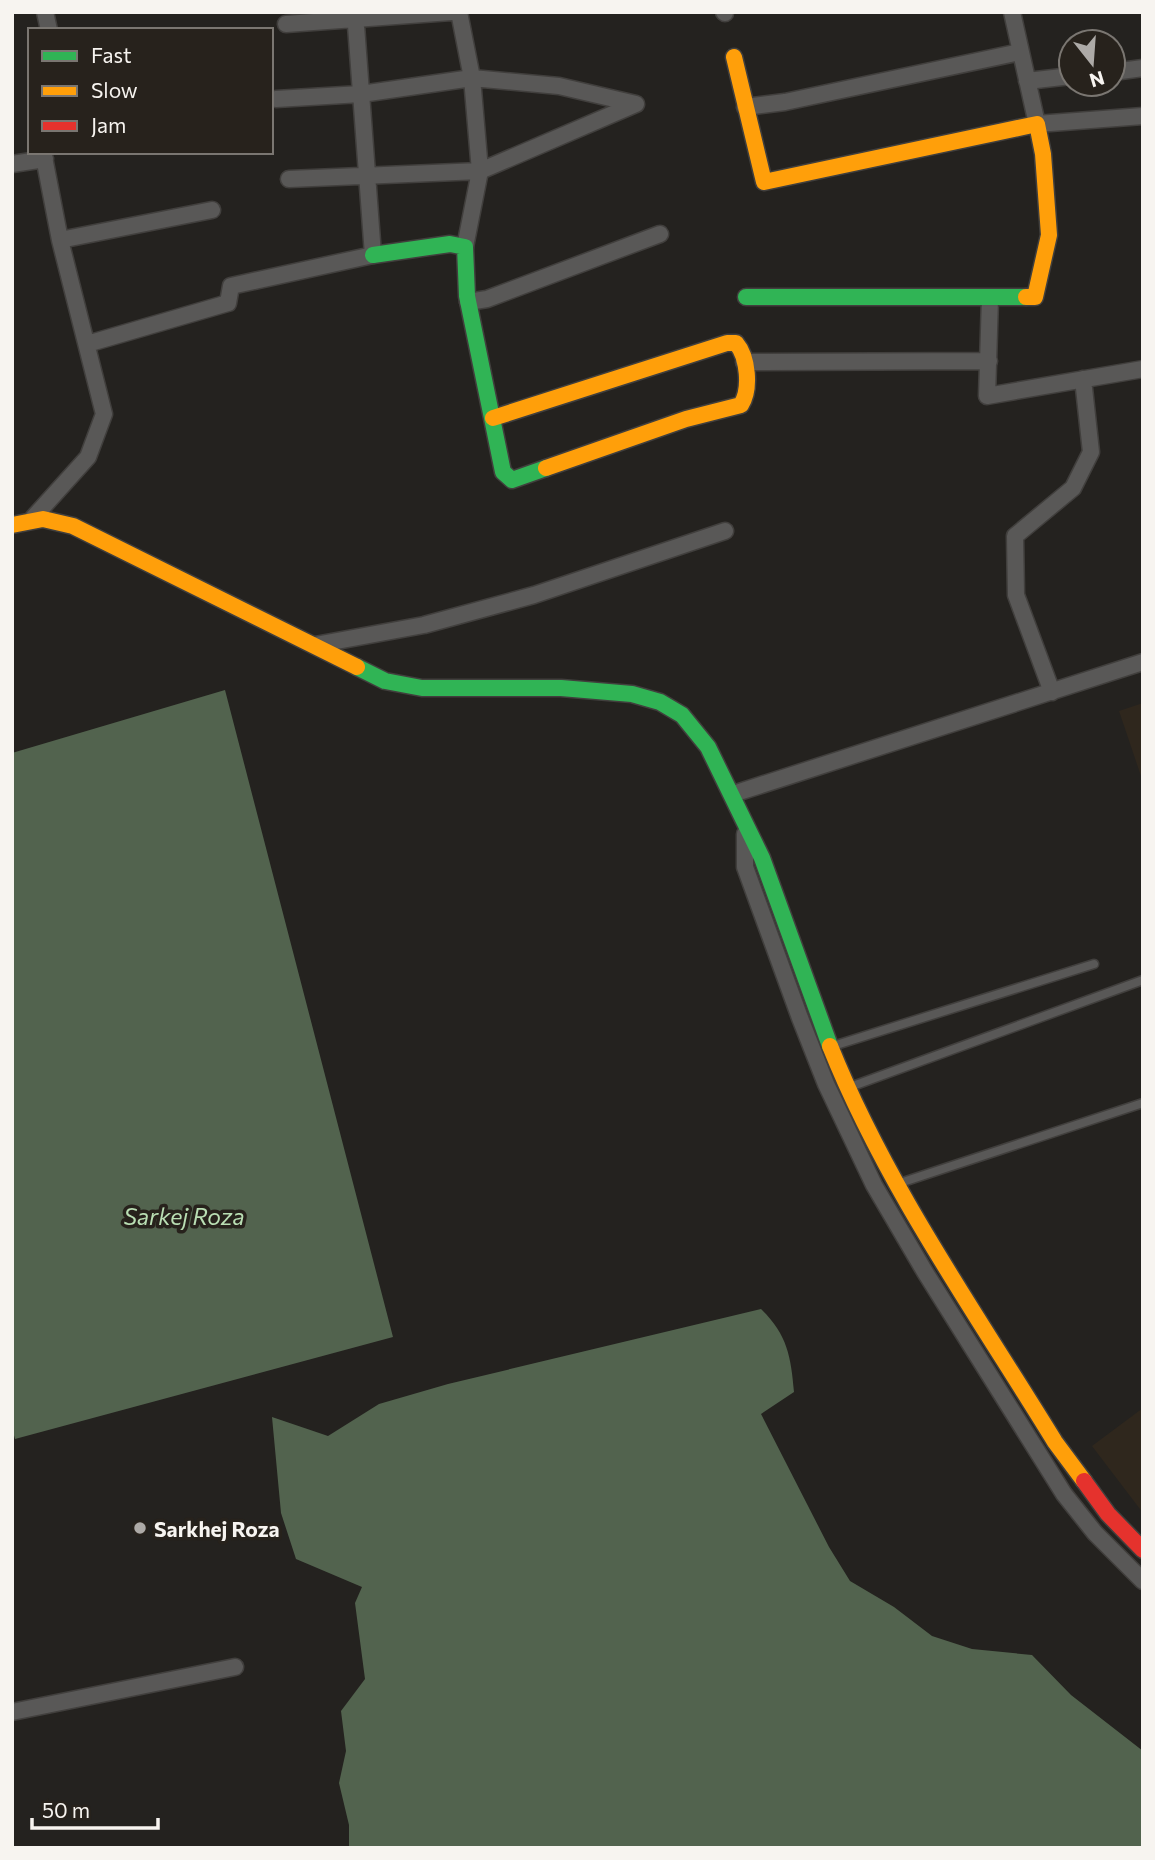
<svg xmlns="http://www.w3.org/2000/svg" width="1155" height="1860" font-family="Commissioner,sans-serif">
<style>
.built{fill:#2f271d}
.water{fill:#52634e}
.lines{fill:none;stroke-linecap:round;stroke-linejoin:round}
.lane-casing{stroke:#413f3d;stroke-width:11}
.street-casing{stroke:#413f3d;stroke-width:19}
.fast-casing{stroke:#413f3d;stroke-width:19}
.slow-casing{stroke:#413f3d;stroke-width:19}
.jam-casing{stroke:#413f3d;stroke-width:19}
.lane{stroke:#595857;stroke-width:8}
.street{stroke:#595857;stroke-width:16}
.fast{stroke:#30b455;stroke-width:16}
.slow{stroke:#ff9f0a;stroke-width:16}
.jam{stroke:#e5322d;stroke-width:16}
.poi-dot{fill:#adaaa7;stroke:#27221c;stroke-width:2.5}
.labels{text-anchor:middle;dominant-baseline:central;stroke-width:7;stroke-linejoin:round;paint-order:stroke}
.poi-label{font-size:21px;font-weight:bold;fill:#f7f4f0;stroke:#27221c;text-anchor:start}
.water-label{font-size:23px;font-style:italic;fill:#b9deb3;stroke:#27221c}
</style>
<rect width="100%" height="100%" fill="#24221f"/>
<path class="built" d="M1143 703V782L1119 711Z
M1143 1408V1513L1092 1446Z"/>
<path class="water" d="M225 690 393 1337 15 1439 12 1428V753Z
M761 1309C787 1334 791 1356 794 1392L761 1414 829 1547 850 1581 894 1607 932 1636 972 1649 1032 1655 1071 1695 1143 1751V1848H349V1825L339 1783 346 1751 341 1711 365 1679 355 1603 362 1587 296 1559 281 1513 272 1417 328 1436 379 1404 448 1384Z"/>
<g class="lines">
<g class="lane-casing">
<path id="lane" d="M833 1046 1094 964
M850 1087 1143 980
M900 1183 1143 1103"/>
</g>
<g class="street-casing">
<path id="street" d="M45 12 49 30
M459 12 472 78 480 171 465 247
M724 12 725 13
M1012 12 1037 124 1143 116
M286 24 451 12
M1113 72 1143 68
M1027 81 1071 76
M276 99 361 94 472 78 559 86 636 104 480 171 289 179
M745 107 785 102 1020 52
M12 164 45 159
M60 240 212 210
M990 298 987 396 1143 369
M468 302 487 299 660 234
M87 344 228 303 231 286 373 255 355 12
M744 362 989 361
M33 518 88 457 104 414 60 240 43 152
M315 645 424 625 534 595 725 531
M1052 692 1016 595 1015 536 1073 488 1091 452 1083 379
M733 794 1143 662
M745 834V867L800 1018 826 1084 874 1185 925 1272 1064 1494 1095 1533 1143 1581
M12 1712 235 1667"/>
</g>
<g class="fast-casing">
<path id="fast" d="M373 255 450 244 465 247 467 296 503 472 512 480 546 468
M746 297H1026
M357 667 385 681 422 688H561L632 694 660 702 682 715 708 747 762 858 830 1046"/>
</g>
<g class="slow-casing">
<path id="slow" d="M734 57 764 182 1037 124 1043 154 1049 235 1035 297H1026
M493 418 727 343H736C748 357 751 389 741 405L686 419 546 468
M12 525 43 519 73 526 357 667
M830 1046C886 1186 976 1313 1055 1442L1084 1481"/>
</g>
<g class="jam-casing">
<path id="jam" d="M1084 1481 1108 1514 1143 1550"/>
</g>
<use href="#lane" class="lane"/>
<use href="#street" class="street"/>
<use href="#fast" class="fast"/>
<use href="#slow" class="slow"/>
<use href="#jam" class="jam"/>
</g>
<circle class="poi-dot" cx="140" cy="1528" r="7"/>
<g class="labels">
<g class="poi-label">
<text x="154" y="1528">Sarkhej Roza</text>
</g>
<g class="water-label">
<text x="184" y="1216">Sarkej Roza</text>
</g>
</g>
<rect width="1155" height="1860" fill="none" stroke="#f7f4f0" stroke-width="28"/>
<rect x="28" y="28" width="245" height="126" fill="#27221c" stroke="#7a7671" stroke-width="2"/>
<rect x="42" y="51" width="35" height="10" fill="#30b455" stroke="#7a7671" stroke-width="2"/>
<text x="91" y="63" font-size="21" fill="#f7f4f0">Fast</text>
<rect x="42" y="86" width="35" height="10" fill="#ff9f0a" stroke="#7a7671" stroke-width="2"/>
<text x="91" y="98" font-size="21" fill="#f7f4f0">Slow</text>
<rect x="42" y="121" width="35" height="10" fill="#e5322d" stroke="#7a7671" stroke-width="2"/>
<text x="91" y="133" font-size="21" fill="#f7f4f0">Jam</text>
<g transform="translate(1092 63) rotate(163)"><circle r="33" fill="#27221c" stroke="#7a7671" stroke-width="2"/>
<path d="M0-5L12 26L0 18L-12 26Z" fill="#adaaa7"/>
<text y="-10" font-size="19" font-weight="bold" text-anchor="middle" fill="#f7f4f0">N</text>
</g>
<path d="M32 1818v10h126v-10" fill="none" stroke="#f7f4f0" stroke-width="3.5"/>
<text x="42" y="1818" font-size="21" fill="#f7f4f0" stroke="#27221c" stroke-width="5" paint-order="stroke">50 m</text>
</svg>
